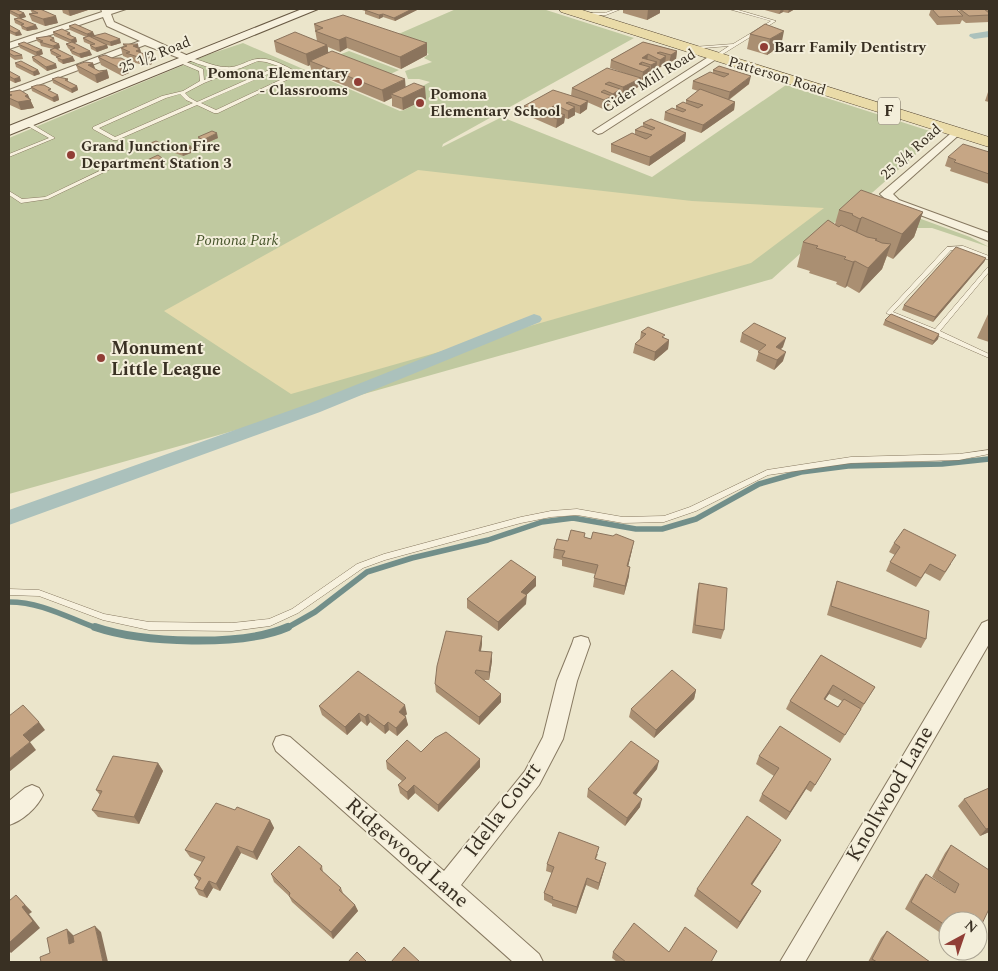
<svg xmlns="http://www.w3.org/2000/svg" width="998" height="971" font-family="Spectral,serif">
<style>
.green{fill:#c0c9a0}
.sand{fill:#e4daac}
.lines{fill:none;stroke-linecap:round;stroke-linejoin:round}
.stream-far1{stroke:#728f8a;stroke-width:5.5}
.stream{stroke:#728f8a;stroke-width:8}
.canal{fill:#abc1bc;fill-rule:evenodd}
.lane-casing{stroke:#877961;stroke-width:1}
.street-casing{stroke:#877961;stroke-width:2}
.secondary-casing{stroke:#695a44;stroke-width:2}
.primary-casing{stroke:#564734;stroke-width:1}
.lane{fill:#f7f1de;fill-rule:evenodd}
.street{fill:#f7f1de;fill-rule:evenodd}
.secondary{fill:#f7f1de;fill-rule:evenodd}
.primary{fill:#eadba8;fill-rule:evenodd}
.wall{fill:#aa8f72;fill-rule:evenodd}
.shaded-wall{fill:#8b745d}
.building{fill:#c6a685;stroke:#8b745d}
.poi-dot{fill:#913e36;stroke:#f3eeda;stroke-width:2}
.labels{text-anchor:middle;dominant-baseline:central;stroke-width:4;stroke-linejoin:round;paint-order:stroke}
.far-poi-label{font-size:15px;font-weight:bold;fill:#393023;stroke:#f3eeda;text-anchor:start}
.far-street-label{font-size:15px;fill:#393023;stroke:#f3eeda}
.far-park-label{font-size:15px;font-style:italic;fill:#46542b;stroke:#f3eeda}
.shield{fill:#f3eeda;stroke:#71695a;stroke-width:1}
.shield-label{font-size:16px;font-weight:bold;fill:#393023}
.poi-label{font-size:18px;font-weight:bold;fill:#393023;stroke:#f3eeda;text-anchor:start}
.near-street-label{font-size:21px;fill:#393023;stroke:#f3eeda}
</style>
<rect width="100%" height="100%" fill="#ebe5cb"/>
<path class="green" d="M456 9H543L634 38 443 144 442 147 502 117 652 177 786 85 939 134 873 192 862 198 772 279 9 494V138L210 54 243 43 400 111 404 110 425 99 415 90 430 82 419 79H408L405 71 432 62 424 58 429 54 387 39Z
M349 51 399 70 382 78 331 58Z
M894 209 970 237 989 247 932 228H917Z"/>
<path class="sand" d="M418 170 692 201 824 208 751 263 291 394 164 311Z"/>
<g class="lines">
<path class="stream-far1" d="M9 602C42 602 68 618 99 629
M285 629 315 612 367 572 412 558 488 540 542 522 573 518 636 529H662L696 519 759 484 801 472 848 466 942 464 989 459"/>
<path class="stream" d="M95 627C142 643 242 647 288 627"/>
<path class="canal" d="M989 31V37L974 39 969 36 970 34Z
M534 314 540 316 542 319 540 322 320 412 9 525V510L308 404Z"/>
<g class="lane-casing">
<path id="lane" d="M616 9H621L606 15H584L582 14 584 13H605Z
M729 9H735L776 21 718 57 714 56 729 46 691 49V47H693L733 44 771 21Z
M188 58C201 59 213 67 226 67 236 68 243 63 252 60 268 55 283 65 297 72V75L218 113H214L197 105 117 140H113L93 129V127L162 96 183 91 200 81 199 71 180 63V61H184L203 69 204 80 228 70C214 70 201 65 188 60ZM258 61 266 62 278 66 197 102 190 98 185 93 204 83 234 71V70L241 68ZM282 68 293 74 216 110 201 103ZM180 94 186 100 193 103 115 137 99 128 166 98Z
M26 123H30L55 138 9 157V154L49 138 26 125Z
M114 164 119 165 48 199 21 203 9 195V191L22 199 45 197Z
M963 246 989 256V260L962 250H951L893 312 935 329 987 268 989 267V272L940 331 989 354V358L886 313 947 247Z
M989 450V454L959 460 851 463 768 475 696 511 664 522 623 523 577 515 551 517 521 523 385 560 363 568 298 613 270 626 232 631 149 630 103 620 39 596 9 595V589L39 590 104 614 149 622 232 623 269 619 292 609 357 564 384 554 521 517 551 511 577 509 623 517 664 516 690 507 767 470 851 457 959 454Z"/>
</g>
<g class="street-casing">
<path id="street" d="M101 9H126L111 14 114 22 195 59 187 61 145 45 9 96V90L140 41 107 26 103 17 9 49V43L102 12Z
M713 54 721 56 602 133 598 134 593 131Z
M956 129 961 132 960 134 893 194 899 200 989 233V241L891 204 880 194Z
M989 620V644L805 962H780L982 623Z
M581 636 588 638 590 644 577 681 563 739 539 785 461 885 539 954 543 962H513L276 751 273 744 276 737 283 735 290 737 444 871 525 771 543 737 557 681 572 644 574 638Z
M32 785 39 788 43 795C37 808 22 821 9 825V801L25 788Z"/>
</g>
<g class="secondary-casing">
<path id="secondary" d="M302 9H318L9 135V126Z"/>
</g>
<g class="primary-casing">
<path id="primary" d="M559 9H579L989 137V147L561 12Z"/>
</g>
<use href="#lane" class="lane"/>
<use href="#street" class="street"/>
<use href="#secondary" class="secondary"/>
<use href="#primary" class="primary"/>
</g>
<path class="wall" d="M9 9 24 13 26 17 21 18 38 29 27 31 22 29 21 26 15 23 14 19 18 18 9 13Z
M30 9H40L58 23 45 26 32 21 29 14 32 13Z
M62 9H87L88 10 70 16 63 13Z
M359 9H419L395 21 383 17 379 19 365 14V11Z
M623 9H660V13L647 20 623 13Z
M761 9H795L788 13 783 12 779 14Z
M931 9H956L959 11 960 9H989V22L966 23 962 20 960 24 937 25 929 15Z
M314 24 427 43V55L401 69 347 48 340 52 328 47V52L405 87 426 99 403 110 392 106V98L384 102 312 72 310 65 308 66 276 52 274 41H317Z
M765 24 781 46 767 55 747 49 750 34Z
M9 25 22 35 16 36 9 33Z
M69 26 94 36 121 43 111 46 107 45 108 48 97 52 91 49 90 45H91L84 42 83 38 86 37 70 30Z
M53 32 70 33 71 36 76 38 77 42 74 43 92 55 81 58 72 54 70 50 68 48 66 44 70 43 54 36Z
M36 38H54L55 42 59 44 60 48 57 49 75 61 63 64 58 61 57 57 51 54 50 50 53 49 41 46 40 43 37 41Z
M643 42 677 51 676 59 669 63 665 62V64L659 68 656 66V70L650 73H649V75L642 80 641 79 640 86 622 96 619 95V98L612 102 611 101V104L603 109 587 102V109L580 114 575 112V115L568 119 565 118 564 123 556 128 524 114V106L571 96 572 88 627 74 610 68 611 60Z
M18 44 43 54 39 56 57 68 47 71 33 61 32 57 36 56 20 48Z
M123 44 140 49 141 53 150 56 152 64 146 66 129 61 128 58 123 56 121 48 124 47Z
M9 49 22 55 23 59 15 60 9 56Z
M98 57 112 58 127 61 129 69H128L129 73 122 76 101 65Z
M15 63 38 70 40 74 34 76 16 67Z
M93 63 95 69 99 71 107 70 109 78 97 83 79 73 76 65Z
M719 66 749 84 729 100 735 102 734 110 701 133 664 120 665 112 676 109V106L686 103V100L698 91 692 89 693 81 713 73V70Z
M9 71 21 81 15 83 9 80Z
M52 79H68V82L77 86 78 90 72 93 53 83Z
M31 87 52 93 58 95 59 100 54 102 32 91Z
M989 89V102L985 101Z
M9 92 28 95 34 108 21 110 10 105 9 102Z
M643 123 686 133 685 141 649 166 611 152V144L635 134V130L643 126Z
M198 137 218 138 204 144 199 141Z
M148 144 163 148 156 152 149 148Z
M176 145 191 146 192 151H191V153L183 156 175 153 174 149 177 147Z
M989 152V184L950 171 951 168 945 166 948 157Z
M162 158 164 162 149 169 144 167 143 162Z
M839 210 923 212 914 237 893 259 887 256 882 269 859 293 847 286 845 288 836 284 837 282 809 273 810 271 797 267 803 242 835 224Z
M986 258 984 262 933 322 902 310 904 305Z
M989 312V342L977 338Z
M885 320 939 334 938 339 932 345 883 325Z
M641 332 664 338 669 340 668 349 654 361 633 353 635 344 640 339Z
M742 333 783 347 781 349 783 361 774 370 756 361 759 351 740 342Z
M585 533 584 537 632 550 628 567 629 576 624 595 593 587 595 574 562 566V560L553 558 554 549Z
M894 543 951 564 940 581 925 573 916 587 886 571 890 562 895 555 889 552Z
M837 581 926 639 921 648 827 615 834 590Z
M699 583 724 630 721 639 692 633 697 592Z
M536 586 526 595V604L498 631 467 608V599Z
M482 636V644L481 651 492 661 489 680H484L501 702 479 725 436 692 435 684Z
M821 655 875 687 840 743 786 709 790 701ZM829 694 842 701 838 707 825 699Z
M696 690 694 699 654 738 629 717 631 709Z
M319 706 407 714 405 716 408 725 397 736 389 730 385 734 370 722 367 726 361 721 347 735 322 715Z
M421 752 480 767 438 812 415 793 408 800 400 793 398 785 402 781 387 769 386 761Z
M759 756 831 759 811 792 806 789 786 820 759 801 762 794 774 776 756 764Z
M158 763 163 771 139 824 98 817 92 810 100 795 96 790Z
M657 769 636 795 640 807 625 826 587 797 588 789Z
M964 799 989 832 980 836 958 806Z
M235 810 270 820 274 828 257 860 241 853 220 891 213 888 207 898 199 895 195 888 199 882 194 875 202 862 190 857 185 850Z
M951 845 978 932 948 921V938L905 909 920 881 926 874 952 892V891L932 877 945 853Z
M777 847 752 885 761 891 737 929 694 896 697 889Z
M598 854 596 859 604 870 598 890 586 885 576 914 552 906V904L544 900V893L552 873 546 871 547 864Z
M322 866 323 872 341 888 343 893 355 905 358 911 333 939 292 902 289 896 274 882 271 874Z
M887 931 930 962H868L881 938Z
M613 952H669L711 962H617L612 958Z"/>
<path class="shaded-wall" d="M68 9H87L88 10 70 16Z
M412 9H419L395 21 394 18Z
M648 9H660V13L647 20Z
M781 9H784L783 12 779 14Z
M789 9H795L788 13Z
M24 13 26 17 20 19 19 15Z
M383 14V17L379 19V15Z
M56 16 58 23 45 26 43 19Z
M36 25 38 29 27 31 26 28Z
M20 31 22 35 16 36 15 33Z
M784 31 781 46 767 55 770 39Z
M93 32 95 36 88 38 87 34Z
M346 37 347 48 340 52 339 40Z
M76 38 77 42 72 44 71 40Z
M120 39 121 43 111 46 110 42Z
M427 43V55L401 69 400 57Z
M59 44 60 48 55 50 53 46Z
M138 44 139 49H140L142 57 140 58 133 46Z
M107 45 108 48 97 52 95 48Z
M327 45 329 56 310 61V65L308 66 306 54Z
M42 50 43 54 37 56 36 52Z
M90 51 92 55 81 58 79 54Z
M677 51 676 59 669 63 671 55Z
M648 54 647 62H642L641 70 639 64 642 58Z
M150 56 152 64 146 66 144 59Z
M666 56 665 64 659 68 660 60Z
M73 57 75 61 63 64 62 60Z
M127 61 129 69H128L129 73 122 76 120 68 121 63Z
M657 62 656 70 650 73 651 65Z
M93 63 96 71 88 65Z
M56 64 57 68 47 71 46 67Z
M650 67 649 75 642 80 643 72Z
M38 70 40 74 34 76 33 72Z
M107 70 109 78 97 83 95 75Z
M751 76 749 84 728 100 730 92Z
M20 77 21 81 15 83 14 79Z
M641 78 640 86 622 96 623 87Z
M405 79 406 91 391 94 392 98 384 102 382 90Z
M77 86 78 90 72 93 71 89Z
M425 87 426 99 403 110 402 98Z
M620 89 619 98 612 102 613 94Z
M28 95 34 108 21 110 18 102 25 96Z
M58 95 59 100 54 102 52 98Z
M612 96 611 104 603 109 604 100Z
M588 101 587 109 580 114V106Z
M735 102 734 110 701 133 703 125Z
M575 107V115L568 119V111Z
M565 115 564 123 556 128 557 119Z
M217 133 218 138 204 144 203 140Z
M686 133 685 141 649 166 650 157Z
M162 144 163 148 156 152 155 147Z
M191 146 192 151H191V153L183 156 182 152Z
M162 158 164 162 149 169 147 165Z
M923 212 914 237 893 259 902 234Z
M862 217 854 242 852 243 860 219Z
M891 244 882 269 859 293 868 268Z
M986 258 984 262 933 322 935 317Z
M855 261 847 286 845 288 853 262Z
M939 334 938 339 932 345 934 341Z
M786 338 783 347 773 356 776 347Z
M669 340 668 349 654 361 655 352Z
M786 352 783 361 774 370 777 360Z
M634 541 632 550 626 575 627 566Z
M630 567 629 576 624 595 625 586Z
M536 577V586L521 600V592Z
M527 595 526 604 498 631V622Z
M482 636V644L479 659V651Z
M492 652V661L489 680V672Z
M833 685 829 694 820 707 824 699Z
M696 690 694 699 654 738 656 730Z
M501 694V702L479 725V717Z
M405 705 407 714 400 720 399 712Z
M359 713 361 721 347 735 345 727Z
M368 714 370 722 367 726 365 717Z
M406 717 408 725 397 736 396 728Z
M39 722 45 730 29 743 23 735Z
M388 722 389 730 385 734 384 726Z
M30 742 36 750 9 772V759Z
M480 759V767L438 812V805Z
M659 761 657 769 631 801 633 793Z
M158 763 163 771 139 824 134 817Z
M810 781 806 789 786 820 790 812Z
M414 785 415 793 408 800 407 792Z
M642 799 640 807 625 826 627 818Z
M270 820 274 828 257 860 253 852Z
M989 828V832L980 836 986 829Z
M781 840 777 847 748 891 751 884Z
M237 846 241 853 220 891 216 884Z
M606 863 604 870 598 890 599 883Z
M587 878 586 885 576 914 577 907Z
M209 881 213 888 207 898 203 891Z
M761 891 757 898 737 929 740 922Z
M16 895 32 912 29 914 40 928 11 953 9 951V943L22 907Z
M355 905 358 911 333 939 331 932Z
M95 926 101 932 108 962H103Z
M67 929 73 935 76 950 69 944Z"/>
<path class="building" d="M9 9H15L24 13 19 15 9 10Z
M30 9H40L56 16 43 19 29 14 38 13Z
M369 9H412L394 18 383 14 379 15 365 10Z
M932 9H956L963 16 939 17Z
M960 9H984L989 13V15L969 16Z
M343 15 427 43 400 57 346 37 339 40 315 31 323 28 314 24Z
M19 18 36 25 26 28 21 25 24 24 14 19Z
M75 24 93 32 87 34 69 26Z
M765 24 784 31 770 39 750 34Z
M9 25 20 31 15 33 9 30Z
M62 29 70 33 67 34 76 38 71 40 53 32Z
M295 32 327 45 306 54 274 41Z
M105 33 120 39 110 42 93 36Z
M49 36 54 38 50 40 59 44 53 46 40 42 43 41 36 38Z
M89 36 107 45 95 48 90 45 95 44 83 38Z
M24 42 42 50 36 52 18 44Z
M72 42 90 51 79 54 70 50 75 48 66 44Z
M643 42 677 51 671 55 660 52 657 53 666 56 660 60 648 54 642 58 657 62 651 65 642 62 639 64 650 67 643 72 611 60Z
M123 44H138L133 46 140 49 136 51 150 56 144 59 126 53 130 52 121 48 127 46Z
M55 48 73 57 62 60 56 57 61 56 50 50Z
M9 49 22 55 14 56 9 53Z
M332 51 405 79 382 90 310 61Z
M38 55 56 64 46 67 32 57Z
M105 55 112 58H121L127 61 121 63 126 65 120 68 98 57Z
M21 61 38 70 33 72 15 63Z
M85 62 93 63 88 65 99 71 107 70 95 75 76 65Z
M719 66 751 76 730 92 693 81 710 72 724 77 729 74 713 70Z
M607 68 641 78 623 87 609 82 605 84 620 89 613 94 604 90 601 92 612 96 604 100 572 88Z
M9 71 20 77 14 79 9 76Z
M58 77 68 79 65 80 77 86 71 89 52 79Z
M414 83 425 87 402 98 391 94Z
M37 85H44L51 89 48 90 58 95 52 98 31 87Z
M700 89 735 102 703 125 665 112 672 108 683 112 686 110 676 106 683 102 698 108 703 105 686 100Z
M20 90 28 95 25 96 31 100 18 102 9 98V96L12 95 9 94V92Z
M553 90 588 101 580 106 569 102 566 103 575 107 568 111 556 105 552 107 557 108 554 111 565 115 557 119 524 106Z
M651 119 686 133 650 157 611 144 632 133 646 139 652 135 635 130 642 126 652 130 655 128 643 123Z
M212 131 217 133 203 140 198 137Z
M156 141 162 144 155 147 148 144Z
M182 143 185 146H191L189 148 190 149 182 152 174 149 179 147 176 145Z
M963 144 989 152V174L954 162 956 160 948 157Z
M158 155 162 158 147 165 143 162Z
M861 190 923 212 902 234 862 217 860 219 852 215 853 214 839 210Z
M828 220 839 227 841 225 867 237 877 239 875 240 882 243 891 244 868 268 855 261 853 262 844 259 846 257 816 248 818 246 803 242Z
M956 247 986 258 935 317 904 305Z
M891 314 939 334 934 341 885 320Z
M754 323 786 338 776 347 786 352 777 360 758 352 766 345 742 333Z
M648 327 665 335 662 337 669 340 655 352 635 344 646 334 641 332Z
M904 529 956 555 945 572 930 564 921 578 890 562 900 547 894 543Z
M571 530 585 533 584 537 591 539 593 532 613 536 616 534 634 541 627 566 630 567 625 586 594 578 598 565 562 557 565 551 554 549 557 539 568 541Z
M511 560 536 577 521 592 527 595 498 622 467 599Z
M837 581 929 611 926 639 831 606Z
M699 583 727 588 724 630 695 625Z
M446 631 482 636 479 651 492 652 489 672 476 670 475 673 501 694 479 717 435 684 437 666Z
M821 655 875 687 864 704 833 685 824 699 838 707 844 699 861 709 845 735 790 701Z
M672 670 696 690 656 730 631 709Z
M358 671 405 705 399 712 406 717 396 728 388 722 384 726 368 714 365 717 359 713 345 727 319 706Z
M23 705 39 722 23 735 30 742 9 759V716Z
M780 726 831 759 815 785 810 781 790 812 762 794 779 768 759 756Z
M446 732 480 759 438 805 414 785 407 792 398 785 406 778 386 761 407 740 421 752 435 738Z
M631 741 659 761 633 793 642 799 627 818 588 789Z
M113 756 158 763 134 817 92 810 102 791 96 790Z
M989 788V828L986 829 964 799Z
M216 803 235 810 237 807 270 820 253 852 237 846 216 884 209 881 203 891 195 888 201 878 194 875 205 857 185 850Z
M747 816 781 840 751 884 761 891 740 922 697 889Z
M559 832 599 847 595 859 606 863 599 883 587 878 577 907 552 899 553 897 544 893 554 867 547 864Z
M951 845 989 870V909L978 932V921H948V927L911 902 926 874 955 893 959 884 938 870Z
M299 846 322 866 320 869 341 888 339 890 355 905 331 932 289 896 290 893 271 874Z
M16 895 25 905 22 907 33 921 9 943V901Z
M634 923 669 952 685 927 717 951 711 962H626L613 952Z
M95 926 103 962H41L40 957 50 953 47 938 67 929 69 944 74 942 73 936Z
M887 931 930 962H877L872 959Z
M404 947 420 962H391Z
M357 952 367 962H348Z"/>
<g class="poi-dot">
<circle cx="764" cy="47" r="5"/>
<circle cx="358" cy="82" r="5"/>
<circle cx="420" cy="103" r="5"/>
<circle cx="71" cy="155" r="5"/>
<circle cx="101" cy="358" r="5"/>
</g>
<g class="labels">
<g class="far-poi-label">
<text x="774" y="47">Barr Family Dentistry</text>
<text x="348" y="73" text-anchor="end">Pomona Elementary<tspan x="348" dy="17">- Classrooms</tspan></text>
<text x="430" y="94">Pomona<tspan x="430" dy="17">Elementary School</tspan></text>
<text x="81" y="146">Grand Junction Fire<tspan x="81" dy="17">Department Station 3</tspan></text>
</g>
<g class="far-street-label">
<text transform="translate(155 55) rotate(-22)">25 1/2 Road</text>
<text transform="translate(777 76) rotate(17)">Patterson Road</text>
<text transform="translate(649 81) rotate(-32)">Cider Mill Road</text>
<text transform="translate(911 152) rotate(-42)">25 3/4 Road</text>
</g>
<g class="far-park-label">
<text x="237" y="240">Pomona Park</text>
</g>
<rect class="shield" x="878" y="97.5" width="22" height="27" rx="4"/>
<g class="shield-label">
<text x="889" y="111">F</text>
</g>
<g class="poi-label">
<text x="111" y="348">Monument<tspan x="111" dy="21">Little League</tspan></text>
</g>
<g class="near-street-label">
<text transform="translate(890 794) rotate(-60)">Knollwood Lane</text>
<text transform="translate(503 810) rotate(-53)">Idella Court</text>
<text transform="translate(407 853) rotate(41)">Ridgewood Lane</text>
</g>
</g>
<rect width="998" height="971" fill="none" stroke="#393023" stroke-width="20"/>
<g transform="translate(963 936) rotate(40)"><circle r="24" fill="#f3eeda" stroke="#a9a291"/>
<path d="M0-4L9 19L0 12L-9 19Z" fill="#913e36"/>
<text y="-8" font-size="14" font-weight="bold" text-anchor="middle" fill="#393023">N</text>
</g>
</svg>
